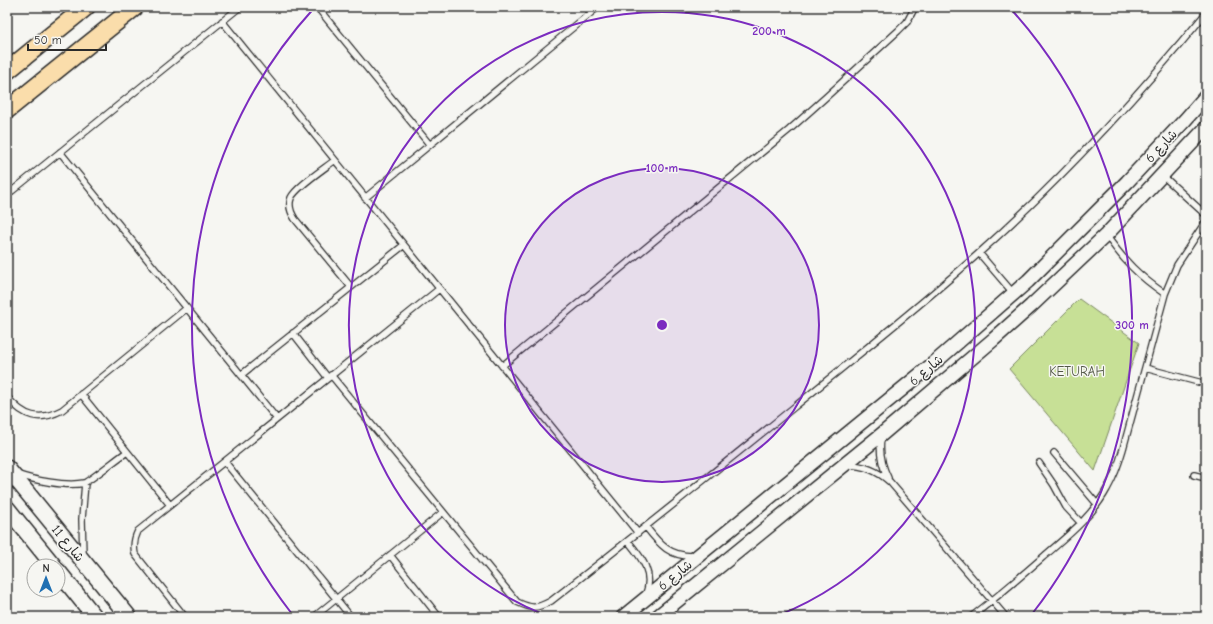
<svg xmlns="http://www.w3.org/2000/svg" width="1213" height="624" font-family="'Comic Neue','Playpen Sans Arabic',sans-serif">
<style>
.green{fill:#c7e096;stroke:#798660}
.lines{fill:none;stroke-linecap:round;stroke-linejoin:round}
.service-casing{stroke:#2b2b2b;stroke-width:8}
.tertiary-casing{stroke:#2b2b2b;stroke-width:16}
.secondary-casing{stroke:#2b2b2b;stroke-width:18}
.primary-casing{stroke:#2b2b2b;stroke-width:20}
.service{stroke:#f6f6f2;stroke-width:5.5}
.tertiary{stroke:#f6f6f2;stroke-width:13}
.secondary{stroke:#f6f6f2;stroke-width:15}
.primary{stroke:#faddab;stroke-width:17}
.ring{fill:none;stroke:#7b2cbf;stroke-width:2}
.labels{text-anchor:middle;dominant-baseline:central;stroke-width:3;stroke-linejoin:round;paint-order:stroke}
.street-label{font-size:13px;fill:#2b2b2b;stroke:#f6f6f2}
.park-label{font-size:13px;fill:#525846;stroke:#f6f6f2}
.centre{fill:#7b2cbf;stroke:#f6f6f2;stroke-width:2}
.ring-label{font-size:12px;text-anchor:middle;font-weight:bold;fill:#7b2cbf;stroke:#f6f6f2;stroke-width:3;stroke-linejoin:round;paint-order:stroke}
</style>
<rect width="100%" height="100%" fill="#f6f6f2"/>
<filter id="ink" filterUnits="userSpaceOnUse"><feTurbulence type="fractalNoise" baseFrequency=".025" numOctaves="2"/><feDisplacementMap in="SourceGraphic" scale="8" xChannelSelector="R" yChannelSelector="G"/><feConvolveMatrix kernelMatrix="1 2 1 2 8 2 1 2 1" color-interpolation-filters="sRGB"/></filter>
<g filter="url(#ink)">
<path class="green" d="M1079 299 1139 343 1095 471 1009 369Z"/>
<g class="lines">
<g class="service-casing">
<path id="service" d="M317 7 430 145
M222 21 638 533
M60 152 277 419
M335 160C325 168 296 187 291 198 288 206 291 213 295 219L351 287
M1163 176 1206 215
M7 195 240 7
M365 198 598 7
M1106 235C1124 261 1139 276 1165 294
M979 253 1014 294
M293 333 328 378
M502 366 789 130 826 97 898 31 907 22 915 7
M1145 368 1206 384
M241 375 404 245
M331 375 517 602C532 609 536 609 551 601 632 538 713 473 793 408 855 357 918 308 978 254 1060 181 1136 98 1206 13
M81 394 170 505
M7 397C24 417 39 422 62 410L187 308
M881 438C879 452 882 466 888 478
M1054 453 1097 504
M225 462 351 617
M1039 463 1054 485 1066 507 1081 523
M847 465C864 465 878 471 890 482L1006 617
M16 474C33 480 66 487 84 483 90 481 119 457 127 452
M1194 475 1206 478
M646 527C660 545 670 557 695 556
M628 541C641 557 654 572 646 594
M390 555 439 617
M83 556 82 519 85 483
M185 617 135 554C133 545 134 539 138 531L439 289
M314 617 443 512
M971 617C996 598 1019 578 1042 558 1066 537 1092 517 1107 489 1114 477 1119 463 1123 449L1165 294 1177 265 1206 221"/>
</g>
<g class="tertiary-casing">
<path id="tertiary" d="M623 617 933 364 1028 281 1127 182 1185 120 1206 96
M657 617 881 435 994 339 1031 306 1106 235 1206 128"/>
</g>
<g class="secondary-casing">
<path id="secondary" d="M7 468 129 617
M7 508 54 566
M58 571 95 617"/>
</g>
<g class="primary-casing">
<path id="primary" d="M7 71 86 7
M7 110 135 7"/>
</g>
<use href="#service" class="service"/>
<use href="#tertiary" class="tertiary"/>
<use href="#secondary" class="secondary"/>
<use href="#primary" class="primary"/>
</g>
</g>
<circle cx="662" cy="325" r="157" fill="#7b2cbf" fill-opacity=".12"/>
<g class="ring">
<circle cx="662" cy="325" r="157"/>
<path d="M547 616A313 313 0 1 1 777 616"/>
<path d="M292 614A470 470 0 0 1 315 7M1009 7A470 470 0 0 1 1032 614"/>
</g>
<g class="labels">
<g class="street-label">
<text transform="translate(1161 146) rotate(-47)">شارع 6</text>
<text transform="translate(926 370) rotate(-40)">شارع 6</text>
<text transform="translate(68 543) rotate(51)">شارع 11</text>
<text transform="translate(675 575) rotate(-39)">شارع 6</text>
</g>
<g class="park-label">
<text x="1077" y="371">KETURAH</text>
</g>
</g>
<circle cx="662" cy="325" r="6" class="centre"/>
<g class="ring-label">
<text x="769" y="35">200 m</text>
<text x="662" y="172">100 m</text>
<text x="1132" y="329">300 m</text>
</g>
<rect width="1213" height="624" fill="none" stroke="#f6f6f2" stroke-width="24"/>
<rect x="12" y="12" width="1189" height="600" fill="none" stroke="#2b2b2b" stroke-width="1.5" filter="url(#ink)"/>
<g transform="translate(46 578)"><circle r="19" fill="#f6f6f2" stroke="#a5a5a2"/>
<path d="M0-3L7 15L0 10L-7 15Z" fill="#1f6fb2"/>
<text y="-6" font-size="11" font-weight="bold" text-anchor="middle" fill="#2b2b2b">N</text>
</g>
<path d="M28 44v6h78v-6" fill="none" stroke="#2b2b2b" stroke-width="2"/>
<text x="34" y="44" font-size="12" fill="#2b2b2b" stroke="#f6f6f2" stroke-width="3" paint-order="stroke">50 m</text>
</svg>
